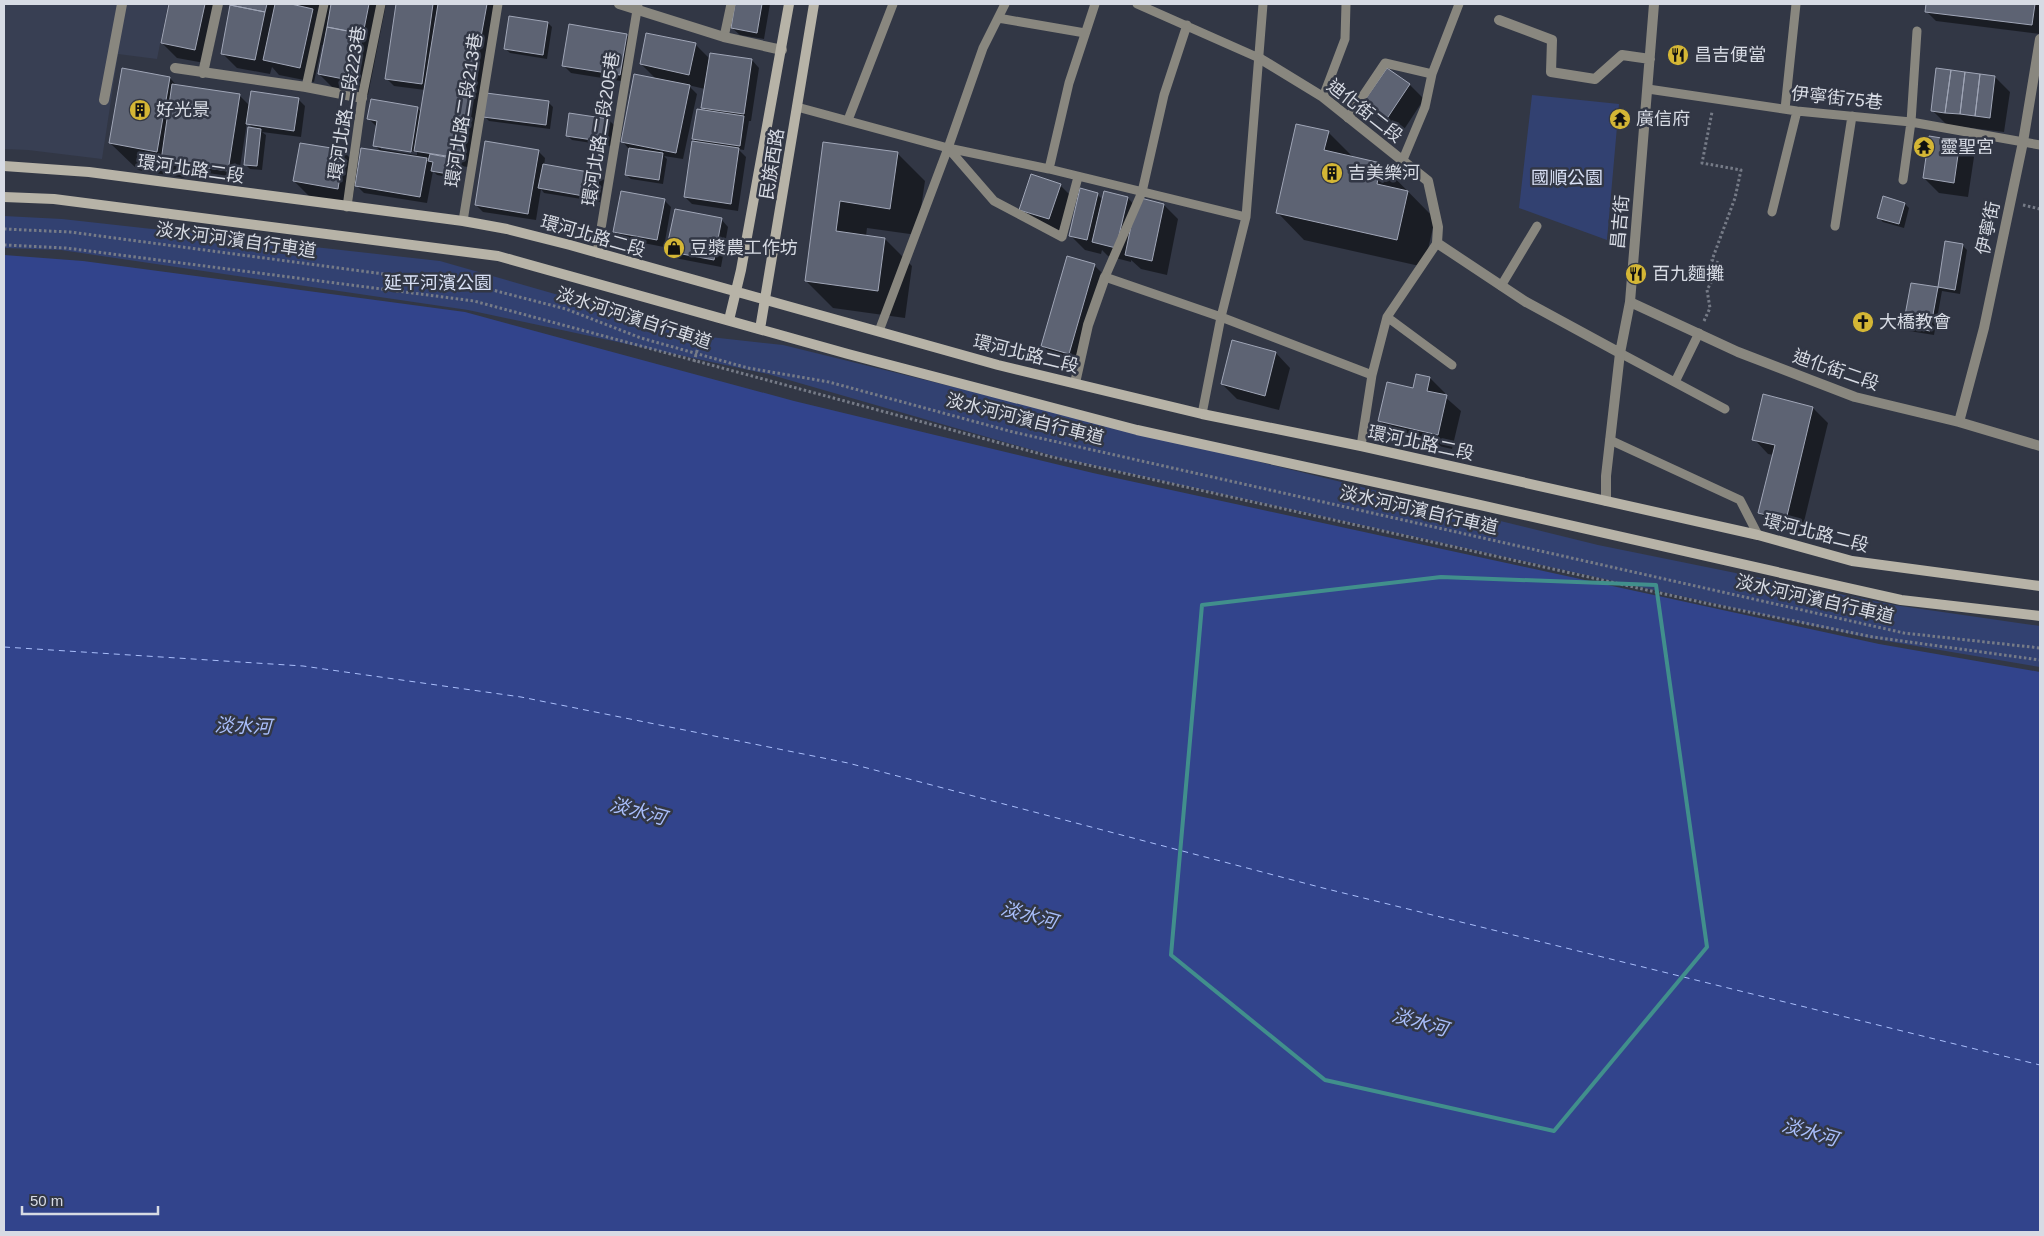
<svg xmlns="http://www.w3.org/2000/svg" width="2044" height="1236" font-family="Helvetica,'Noto Sans TC',sans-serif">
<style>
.built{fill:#383f53}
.green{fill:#324171}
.water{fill:#32448c}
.shadow{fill:#0007;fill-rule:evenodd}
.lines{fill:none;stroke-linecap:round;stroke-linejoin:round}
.ferry{stroke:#a9befb;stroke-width:1;stroke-dasharray:6 5;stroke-linecap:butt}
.building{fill:#5d6373;stroke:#a0a6b7}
.path{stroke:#767b87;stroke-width:3;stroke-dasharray:2.5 2.5;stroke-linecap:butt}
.lane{stroke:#89877f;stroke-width:9}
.street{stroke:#89877f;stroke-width:10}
.secondary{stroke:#b7b3a7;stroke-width:10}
.marked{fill:none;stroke:#418f8c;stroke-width:4;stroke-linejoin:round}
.labels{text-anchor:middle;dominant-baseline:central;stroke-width:5;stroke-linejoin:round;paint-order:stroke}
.poi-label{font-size:18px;fill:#d7dbe4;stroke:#323745;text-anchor:start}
.street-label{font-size:18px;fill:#d7dbe4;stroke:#323745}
.park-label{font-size:18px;fill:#d8e0f5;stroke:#323745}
.water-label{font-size:19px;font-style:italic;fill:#a9befb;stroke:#323745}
</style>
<rect width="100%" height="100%" fill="#323745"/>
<path class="built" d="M4 4H168L157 59 118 54 102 159 28 150 4 149Z"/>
<path class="green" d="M1532 95 1619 104 1607 240 1519 208Z
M4 216 62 219 440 261 701 336 783 345 1598 545 1894 605 2040 626V667L1869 638 1060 458 768 374 468 310 61 250 4 248Z"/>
<path class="water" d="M4 255 83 261 465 312 794 401 1093 473 1879 644 2040 672V1232H4Z"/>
<path class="shadow" d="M170 4H222L210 64 177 58 162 43Z
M232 4H386L368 95 334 89 319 74 325 45H322L314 82 279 75 272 67 270 74 237 68 222 53Z
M397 4H498L468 167 461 166 459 179 437 175 433 171 427 203 364 193 355 184 352 203 309 196 294 181 343 151 359 167 381 152 375 145 376 126 369 119 372 100 418 109 421 112 425 90 394 86 386 78ZM381 146 417 152V155L381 149Z
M736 4H770L764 39 740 35 732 28Z
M1927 4H2040V34L1936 21 1926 11Z
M548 23 552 27 547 59 510 53 505 48Z
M626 35 633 42 627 82 571 73 563 65Z
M695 44 710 59 752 60 759 68 751 121H749L744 150 738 149 746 157 738 211 692 204 685 197 698 144 693 139 707 112 703 107 705 89 688 85 697 94 683 159 664 156 667 159 663 184 631 179 626 175 629 149 622 141 657 80 641 64Z
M1995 77 2010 92 2004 132 1947 125 1932 110Z
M170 78 177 86 239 95 250 106 298 99 305 106 301 137 262 132 266 135 262 170 250 169 245 164 254 129 247 122 238 180 185 172 184 178 138 170 110 143Z
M1410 85 1424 99 1401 134 1379 119 1364 104Z
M548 102 553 107 550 129 489 121 485 117Z
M609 120 614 125 611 146 572 140 567 135Z
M1328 132 1354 158 1381 164 1435 219 1424 267 1304 240 1277 212Z
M1960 142 1974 157 1968 197 1939 193 1924 178Z
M824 144 897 153 925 181 917 235 867 228 866 236 885 239 912 266 905 318 833 308 806 281Z
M538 151 545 158 544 166 599 175 604 180 600 202 544 193 541 189 536 220 483 212 476 205Z
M1060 185 1075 200 1064 233 1035 224 1021 209Z
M1105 193 1128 198 1136 207 1164 205 1178 219 1167 275 1141 269 1131 260V262L1108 256 1102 250 1101 254 1085 250 1070 235 1097 194 1103 200Z
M664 200 671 207 664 247 622 239 615 231Z
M1905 204 1909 208 1904 228 1883 222 1878 217Z
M721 219 728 227 721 267 675 258 668 251Z
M1946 243 1963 246 1967 250 1960 294 1942 291 1934 335 1909 331 1904 326 1912 284 1939 289Z
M1094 265 1101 272 1076 361 1050 353 1043 346Z
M1276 353 1290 368 1279 410 1237 399 1222 384Z
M1430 378 1445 393 1444 396 1461 411 1452 449 1395 436 1380 421Z
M1813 408 1828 423 1801 534 1774 528 1760 513 1774 455 1768 454 1754 439Z"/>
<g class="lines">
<path class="ferry" d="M4 647 303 666 521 697 848 763 1323 888 2040 1065"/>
</g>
<path class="building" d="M169 4H205L195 50 161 43Z
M231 4H267L265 12 230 5Z
M275 4H291L313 9 300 68 263 60Z
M331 4H369L363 34 327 27Z
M396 4H433L422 84 385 79Z
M438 4H487L459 158 414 151Z
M735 4H762L757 33 731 28Z
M1926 4H2035L2032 25 1925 12Z
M230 5 265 12 255 60 221 54Z
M509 16 548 22 543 55 504 49Z
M569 24 627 34 620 75 562 66Z
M327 27 363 34 354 81 318 74Z
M646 33 696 43 689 75 640 64Z
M710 53 752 59 744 114 701 108Z
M122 68 170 77 157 152 109 143Z
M1387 68 1410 84 1386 120 1362 104Z
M1936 68 1951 70 1945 113 1931 111Z
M1951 70 1965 72 1960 114 1945 113Z
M1965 72 1980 74 1975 116 1960 114Z
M634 74 690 85 676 153 621 142Z
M1980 74 1995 76 1990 118 1975 116Z
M172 84 240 94 228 171 161 161Z
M251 91 299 98 294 131 246 124Z
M486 93 549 101 546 125 483 117Z
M371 99 418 107 411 152 373 146 377 121 367 119Z
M697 109 744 116 740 146 692 139Z
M569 113 609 119 606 142 566 136Z
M1296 124 1329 131 1324 150 1381 163 1377 184 1408 191 1397 240 1276 213Z
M248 127 261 129 257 166 244 165Z
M1929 136 1960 141 1954 183 1923 178Z
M485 141 539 150 528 214 475 205Z
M692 141 739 148 731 204 684 197Z
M823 142 898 152 890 209 840 201 836 231 885 238 878 291 805 281Z
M300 143 344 150 338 189 293 181Z
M361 148 427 158 420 197 355 186Z
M629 148 663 153 659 180 625 175Z
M430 154 457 159 454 175 431 171 433 162 428 161Z
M543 164 600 174 595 198 538 188Z
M1031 174 1061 184 1049 219 1019 210Z
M1080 188 1098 193 1087 240 1069 236Z
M621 191 665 199 657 240 613 232Z
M1104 191 1128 197 1116 248 1092 242Z
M1883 196 1905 203 1899 224 1877 218Z
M1137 197 1164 204 1152 261 1125 255Z
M675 209 722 218 714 260 666 251Z
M1945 241 1963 244 1955 290 1938 287Z
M1067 256 1095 264 1069 354 1041 346Z
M1911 283 1938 287 1930 331 1903 326Z
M1232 340 1276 352 1265 396 1221 384Z
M1416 374 1430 377 1427 391 1447 395 1438 435 1378 421 1387 382 1413 388Z
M1763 394 1813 407 1786 520 1758 513 1775 445 1752 440Z"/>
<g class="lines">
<path class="path" d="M2023 205 2040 209
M4 229 70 232 481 287 566 309 641 338 748 368 829 382 1013 432 1904 633 2040 648
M4 245 66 248 474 301 1052 457 1705 603 1873 637 2040 660
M1704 321 1710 308 1707 290 1721 264 1712 260 1735 198 1741 170 1702 163 1712 112
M694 362 701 336"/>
<path class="lane" d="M1137 4 1259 58
M998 18 1085 33
M1187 25 1164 95 1142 192 1105 277 1221 317 1372 375
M724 37 731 4
M306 87 324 4
M1648 89 1797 111 1911 122 2040 145
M1323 97 1345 39 1346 4
M797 107 948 148 1049 169 1246 217
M1785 109 1796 4
M1348 118 1385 63 1432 74 1459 4
M848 120 893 4
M948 148 994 201 1062 237 1078 177
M1402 162 1425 107 1432 74
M1049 169 1069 83 1095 4
M1903 180 1911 122 1917 31
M347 207 362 98 381 4
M1772 212 1797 111
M463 221 498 4
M1835 226 1852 116
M597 253 638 4
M1501 286 1537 226
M1387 317 1452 365
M879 331 948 148 983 48 1005 4
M1620 353 1725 409
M1675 382 1699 333
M1202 414 1221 317 1246 217 1263 4
M1610 440 1740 500 1758 535
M1361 446 1372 375 1387 317 1437 243"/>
<path class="street" d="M619 4 724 37 782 50
M1499 20 1552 40 1551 72 1595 79 1622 55 1650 59
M1259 58 1323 97 1428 181 1438 227 1437 243 1526 302 1620 353
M175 68 306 87 362 98
M203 73 218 4
M104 100 122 4
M1630 302 1738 352 1855 397 1959 422 2040 446
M1075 383 1088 325 1105 277
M1959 422 1984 328 2023 142 2040 39
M1606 501V476L1620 353 1630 302 1654 4"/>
<path class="secondary" d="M4 166 89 172 463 221 507 229 570 245 998 365 1202 414 1361 446 1758 535 1852 561 2040 586
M4 197 54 199 498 256 848 354 1137 430 1471 503 1901 600 2040 616
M729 320 741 270 789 4
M760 329 814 4"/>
</g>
<path class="marked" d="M1441 577 1656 585 1707 947 1554 1131 1325 1080 1171 955 1202 605Z"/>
<defs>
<g id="restaurant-disc" transform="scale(1.125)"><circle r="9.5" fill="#d4b635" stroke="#323745"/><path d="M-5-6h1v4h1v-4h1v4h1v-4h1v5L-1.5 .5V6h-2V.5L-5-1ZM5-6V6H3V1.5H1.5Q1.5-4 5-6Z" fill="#111"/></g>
<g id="building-disc" transform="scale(1.125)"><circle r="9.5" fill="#d4b635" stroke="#323745"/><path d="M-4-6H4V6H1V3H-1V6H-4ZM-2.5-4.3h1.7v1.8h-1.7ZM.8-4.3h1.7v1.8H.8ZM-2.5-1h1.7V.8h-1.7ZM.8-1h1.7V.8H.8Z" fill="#111"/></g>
<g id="temple-disc" transform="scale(1.125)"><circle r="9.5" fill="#d4b635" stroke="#323745"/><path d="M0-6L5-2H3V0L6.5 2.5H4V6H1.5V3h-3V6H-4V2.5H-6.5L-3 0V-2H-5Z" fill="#111"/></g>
<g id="shop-disc" transform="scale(1.125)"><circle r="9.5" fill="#d4b635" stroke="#323745"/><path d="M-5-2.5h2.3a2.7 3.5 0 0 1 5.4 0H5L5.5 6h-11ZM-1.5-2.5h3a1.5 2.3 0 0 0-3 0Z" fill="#111"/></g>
<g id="church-disc" transform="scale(1.125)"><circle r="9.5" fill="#d4b635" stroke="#323745"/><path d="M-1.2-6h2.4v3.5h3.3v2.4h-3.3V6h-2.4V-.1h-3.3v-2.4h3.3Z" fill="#111"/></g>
</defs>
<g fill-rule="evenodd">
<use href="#restaurant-disc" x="1678" y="55"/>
<use href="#building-disc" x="140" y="110"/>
<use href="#temple-disc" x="1620" y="119"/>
<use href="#temple-disc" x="1924" y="147"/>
<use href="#building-disc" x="1332" y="173"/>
<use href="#shop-disc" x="674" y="248"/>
<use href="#restaurant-disc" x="1636" y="274"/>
<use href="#church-disc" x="1863" y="322"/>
</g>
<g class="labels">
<g class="poi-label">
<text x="1694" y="55">昌吉便當</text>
<text x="156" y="110">好光景</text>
<text x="1636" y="119">廣信府</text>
<text x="1940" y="147">靈聖宮</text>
<text x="1348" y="173">吉美樂河</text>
<text x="690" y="248">豆漿農工作坊</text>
<text x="1652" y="274">百九麵攤</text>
<text x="1879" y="322">大橋教會</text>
</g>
<g class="street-label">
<text transform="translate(1837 98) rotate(6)">伊寧街75巷</text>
<text transform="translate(347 103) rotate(-81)">環河北路二段223巷</text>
<text transform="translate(464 110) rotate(-81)">環河北路二段213巷</text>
<text transform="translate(1365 111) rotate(38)">迪化街二段</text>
<text transform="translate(601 129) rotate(-81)">環河北路二段205巷</text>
<text transform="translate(772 164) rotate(-81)">民族西路</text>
<text transform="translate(191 169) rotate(8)">環河北路二段</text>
<text transform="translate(1620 222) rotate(-85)">昌吉街</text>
<text transform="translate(1988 228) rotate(-78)">伊寧街</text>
<text transform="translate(593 236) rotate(16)">環河北路二段</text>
<text transform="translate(236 240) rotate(8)">淡水河河濱自行車道</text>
<text transform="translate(634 318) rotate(18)">淡水河河濱自行車道</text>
<text transform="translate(1026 354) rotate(14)">環河北路二段</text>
<text transform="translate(1836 370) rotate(19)">迪化街二段</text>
<text transform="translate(1025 419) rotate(14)">淡水河河濱自行車道</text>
<text transform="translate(1421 443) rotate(12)">環河北路二段</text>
<text transform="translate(1419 510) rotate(13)">淡水河河濱自行車道</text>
<text transform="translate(1816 533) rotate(14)">環河北路二段</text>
<text transform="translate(1815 599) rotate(13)">淡水河河濱自行車道</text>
</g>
<g class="park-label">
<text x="1567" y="178">國順公園</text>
<text x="438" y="283">延平河濱公園</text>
</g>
<g class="water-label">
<text transform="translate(243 726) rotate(2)">淡水河</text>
<text transform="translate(638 811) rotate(15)">淡水河</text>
<text transform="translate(1029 915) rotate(15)">淡水河</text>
<text transform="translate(1420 1022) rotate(16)">淡水河</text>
<text transform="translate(1810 1132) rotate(16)">淡水河</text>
</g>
</g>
<rect width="2044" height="1236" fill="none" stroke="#d7dbe4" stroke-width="10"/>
<path d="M22 1206v8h136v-8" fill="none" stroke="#d7dbe4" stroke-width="2.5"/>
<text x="30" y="1206" font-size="15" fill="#d7dbe4" stroke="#323745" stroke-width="4" paint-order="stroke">50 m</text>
</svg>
